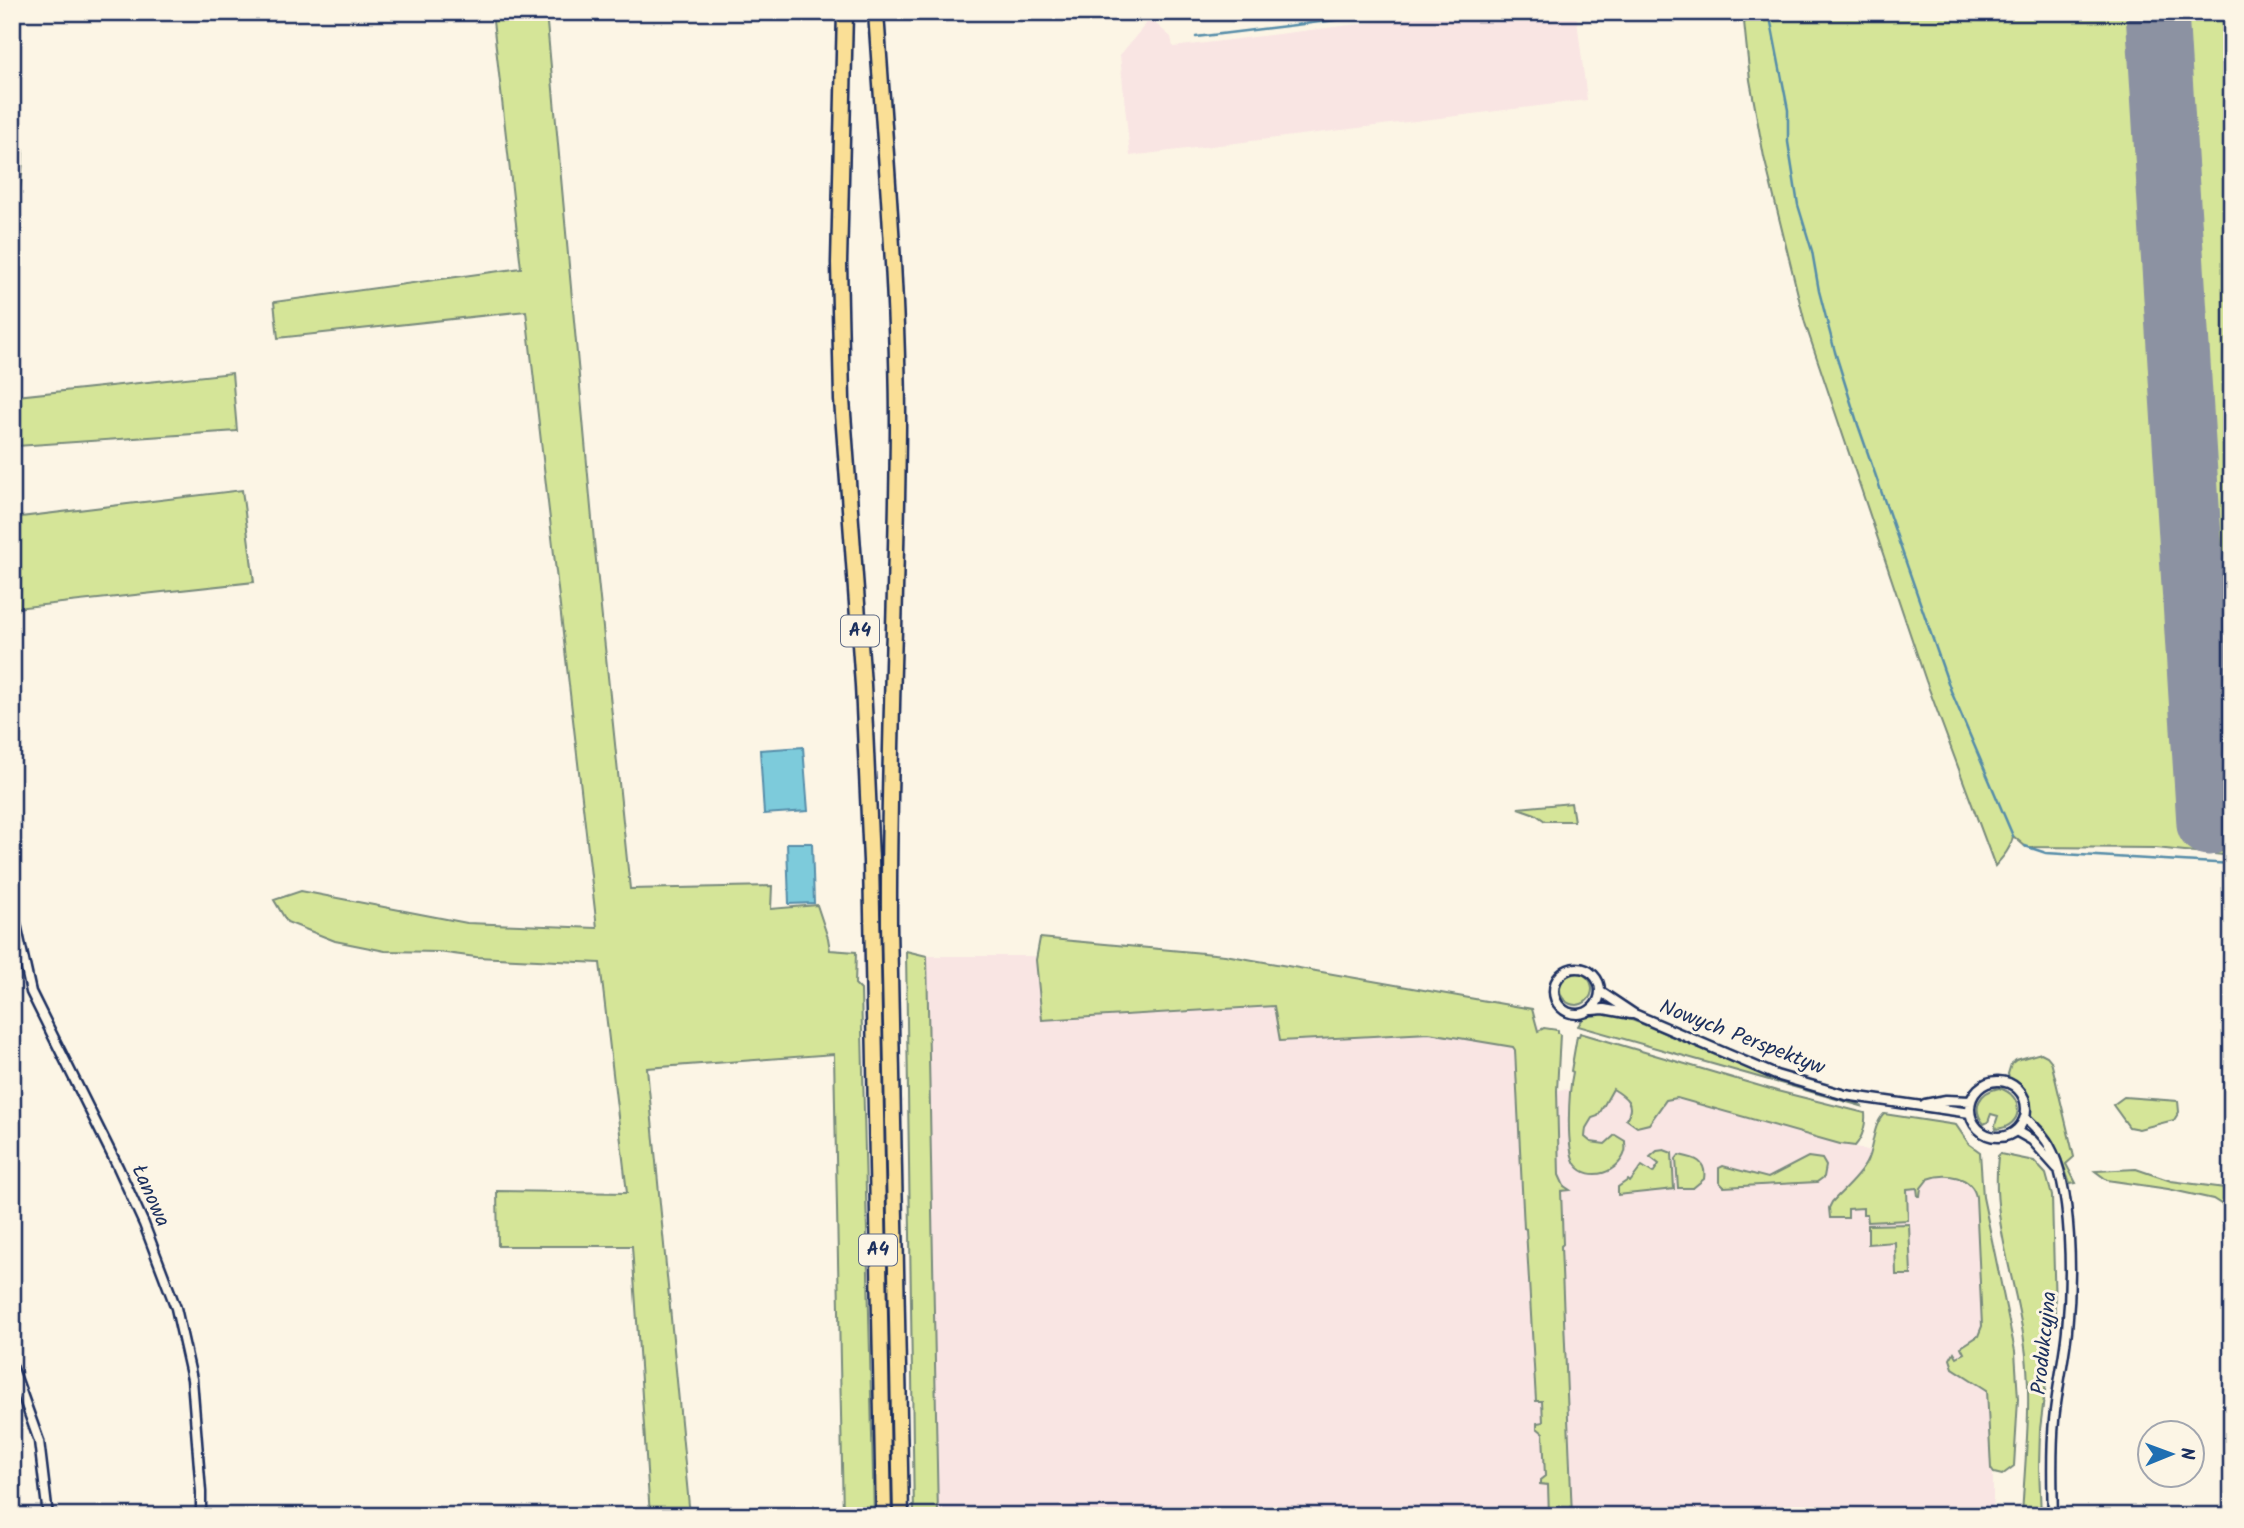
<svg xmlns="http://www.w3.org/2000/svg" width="2244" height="1528" font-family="Kalam,sans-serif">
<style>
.built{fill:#f9e5e3}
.green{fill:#d5e598;stroke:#788a7b;stroke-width:2}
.water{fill:#7dcbdb;stroke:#568da9;stroke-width:2}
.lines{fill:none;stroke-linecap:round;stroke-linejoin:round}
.stream{stroke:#568da9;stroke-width:2.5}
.taxiway{stroke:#8c92a2;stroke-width:24}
.runway{stroke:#8c92a2;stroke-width:63}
.minor-casing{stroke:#1b2f5e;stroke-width:13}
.motorway-casing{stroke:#1b2f5e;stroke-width:19}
.minor{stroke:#fcf5e5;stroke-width:8}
.motorway{stroke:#fadf96;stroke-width:14}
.labels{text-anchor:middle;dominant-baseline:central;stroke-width:6;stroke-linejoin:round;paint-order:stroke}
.shield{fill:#fcf5e5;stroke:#5e6a86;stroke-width:2}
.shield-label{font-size:19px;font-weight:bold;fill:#1b2f5e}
.street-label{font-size:21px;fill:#1b2f5e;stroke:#fcf5e5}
</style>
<rect width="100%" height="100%" fill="#fcf5e5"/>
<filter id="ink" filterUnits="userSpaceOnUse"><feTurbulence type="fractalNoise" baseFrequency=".0143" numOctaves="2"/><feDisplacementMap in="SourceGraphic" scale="14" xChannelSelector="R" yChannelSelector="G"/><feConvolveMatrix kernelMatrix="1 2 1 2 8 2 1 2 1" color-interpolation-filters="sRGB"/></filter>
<g filter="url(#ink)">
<path class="built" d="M1455 12H1576L1587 100 1130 156 1120 55 1150 19 1171 37 1173 47Z
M927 956H1031L1539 1025 1548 1090 1584 1089 1589 1071 1979 1182 1993 1469V1516H938Z"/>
<path class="green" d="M492 12H546L594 541 630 889 772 886 771 909 817 905 828 938 830 950 856 952 855 984 861 990 874 1516H843L834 1054 647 1068 690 1516H650L632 1246H498L497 1191 627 1193 600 963 476 957 438 952 385 951 335 941 287 922 274 900 301 891 467 923 597 928 526 311 278 338 274 302 521 268Z
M1743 12H2232V856L2156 848 2026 847 2013 836C2011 848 2004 856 1995 866L1926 681 1805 323 1764 157 1750 80Z
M12 87C17 96 18 108 20 119 27 160 20 193 12 233Z
M232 373 237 431 17 446V396Z
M242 490 254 582 16 608 13 518Z
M1571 803 1574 821H1545L1535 814 1518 808Z
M1040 938 1225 955 1509 1005 1532 1009 1538 1031 1544 1028 1558 1030V1033L1560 1034 1557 1091 1559 1175 1564 1186 1570 1190 1561 1191 1563 1244 1561 1246 1572 1516H1549L1548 1485 1540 1484V1480L1545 1476 1543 1433 1537 1428V1423L1543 1422 1542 1401H1536L1526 1229 1524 1228 1515 1050 1513 1047 1429 1033 1280 1041 1274 1006 1042 1020 1036 960Z
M906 951 927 956 938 1516H914Z
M1560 989a16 16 0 1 1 32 0a16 16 0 1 1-32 0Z
M1594 1011C1622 1014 1650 1027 1675 1038 1713 1054 1751 1071 1790 1084 1806 1090 1851 1096 1861 1106L1578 1026 1586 1014Z
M1580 1033 1777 1091 1865 1113C1866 1124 1863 1137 1855 1146L1840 1144 1677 1098 1666 1100 1649 1124 1637 1127 1626 1119C1636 1104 1626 1097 1613 1089L1598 1116 1592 1118 1586 1128 1585 1137 1591 1142 1605 1144 1615 1135 1625 1141C1625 1145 1626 1149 1625 1152 1619 1172 1590 1183 1576 1165 1565 1150 1569 1090 1573 1072L1571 1071 1577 1036H1579Z
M2041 1053 2047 1056 2051 1061 2074 1157 2066 1164 2076 1183 2070 1184 2061 1158 2044 1131 2029 1116 2026 1097 2020 1087 2009 1078 2008 1074 2011 1064 2016 1060Z
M1999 1088C2025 1095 2024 1127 1996 1129L1995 1125 1998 1116 1991 1114 1988 1122 1984 1124C1971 1108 1979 1092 1999 1088Z
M2124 1097 2178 1101 2179 1112 2174 1120 2139 1129 2129 1127 2113 1105Z
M1884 1114 1956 1125 1969 1144 1980 1152 1983 1197 2015 1351 2018 1399 2014 1466 2002 1475 1994 1473 1991 1469 1987 1390 1953 1368 1950 1359 1954 1352 1957 1357 1964 1353 1961 1347 1978 1336 1982 1326 1976 1197C1972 1176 1946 1172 1928 1179L1921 1188 1920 1196H1918L1917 1188 1907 1189 1908 1220 1868 1222 1867 1214H1863V1208L1848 1209V1218H1830L1829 1208 1832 1202C1843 1190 1858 1178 1866 1163 1874 1148 1872 1126 1884 1114Z
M1664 1150 1672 1153 1674 1189 1618 1195V1187L1628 1180 1630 1182 1642 1166 1653 1173 1659 1164 1650 1157 1657 1151Z
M2000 1154 2034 1161 2046 1174 2052 1196 2055 1312 2040 1429 2039 1467 2041 1516H2022C2025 1458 2033 1397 2024 1340 2015 1277 1991 1220 1998 1156Z
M1679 1155C1694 1158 1707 1160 1704 1179L1693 1188H1678L1676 1159Z
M1808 1157 1822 1159 1826 1166 1824 1177 1817 1182 1724 1187 1719 1182V1168L1723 1166 1768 1178Z
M2136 1169 2171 1181 2232 1189V1211L2213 1199 2168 1189 2107 1180 2095 1171Z
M1909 1224 1911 1275H1896L1895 1242 1868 1244V1225Z"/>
<path class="water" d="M803 747 808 811 764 814 760 750Z
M787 843H812L814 903 789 904Z"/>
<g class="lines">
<path class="stream" d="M1769 12 1788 110V142L1798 205 1812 251 1819 291 1835 352 1858 425 1951 691 2013 836
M1196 37 1403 12
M2025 846 2046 853 2232 864"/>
<path class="taxiway" d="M2208 824 2232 826"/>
<path class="runway" d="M2157 12 2208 824"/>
<g class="minor-casing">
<path id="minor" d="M12 906 31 992 118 1167 144 1224 176 1308 192 1379 201 1492V1516
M1554 991a23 23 0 1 1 46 0a23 23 0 1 1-46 0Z
M1601 992 1634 1014 1776 1075 1845 1095 1970 1113
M1592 1010 1604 1009 1631 1014
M1970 1109a28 28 0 1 1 56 0a28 28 0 1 1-56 0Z
M1925 1104 1946 1100 1971 1101
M2025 1117C2033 1126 2043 1134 2049 1145 2073 1187 2072 1282 2067 1330 2064 1360 2057 1389 2054 1420 2051 1452 2052 1484 2053 1516
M2016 1131 2032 1140 2057 1168
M12 1366 39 1441 48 1516"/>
</g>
<g class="motorway-casing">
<path id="motorway" d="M845 12 839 263 842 400 863 685 871 861 884 1516
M876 12C885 150 898 288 898 426 897 592 888 758 889 925L901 1516"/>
</g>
<use href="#minor" class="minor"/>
<use href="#motorway" class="motorway"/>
</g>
</g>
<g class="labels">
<g class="shield">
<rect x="841" y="615.5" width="38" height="31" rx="5"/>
<rect x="859" y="1234.5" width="38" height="31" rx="5"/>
</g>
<g class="shield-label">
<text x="860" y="631">A4</text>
<text x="878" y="1250">A4</text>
</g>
<g class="street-label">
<text transform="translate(1742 1038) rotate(21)">Nowych Perspektyw</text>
<text transform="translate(150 1196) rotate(66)">Łanowa</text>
<text transform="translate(2045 1343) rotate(-84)">Produkcyjna</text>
</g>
</g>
<rect width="2244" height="1528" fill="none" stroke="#fcf5e5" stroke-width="42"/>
<rect x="21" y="21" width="2202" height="1486" fill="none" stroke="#1b2f5e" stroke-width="2.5" filter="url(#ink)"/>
<g transform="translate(2171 1454) rotate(89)"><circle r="33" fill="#fcf5e5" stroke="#a2a6af" stroke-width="2"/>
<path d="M0-5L12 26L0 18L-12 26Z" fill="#1f6fb2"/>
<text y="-10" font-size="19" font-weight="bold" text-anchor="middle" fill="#1b2f5e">N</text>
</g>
</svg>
